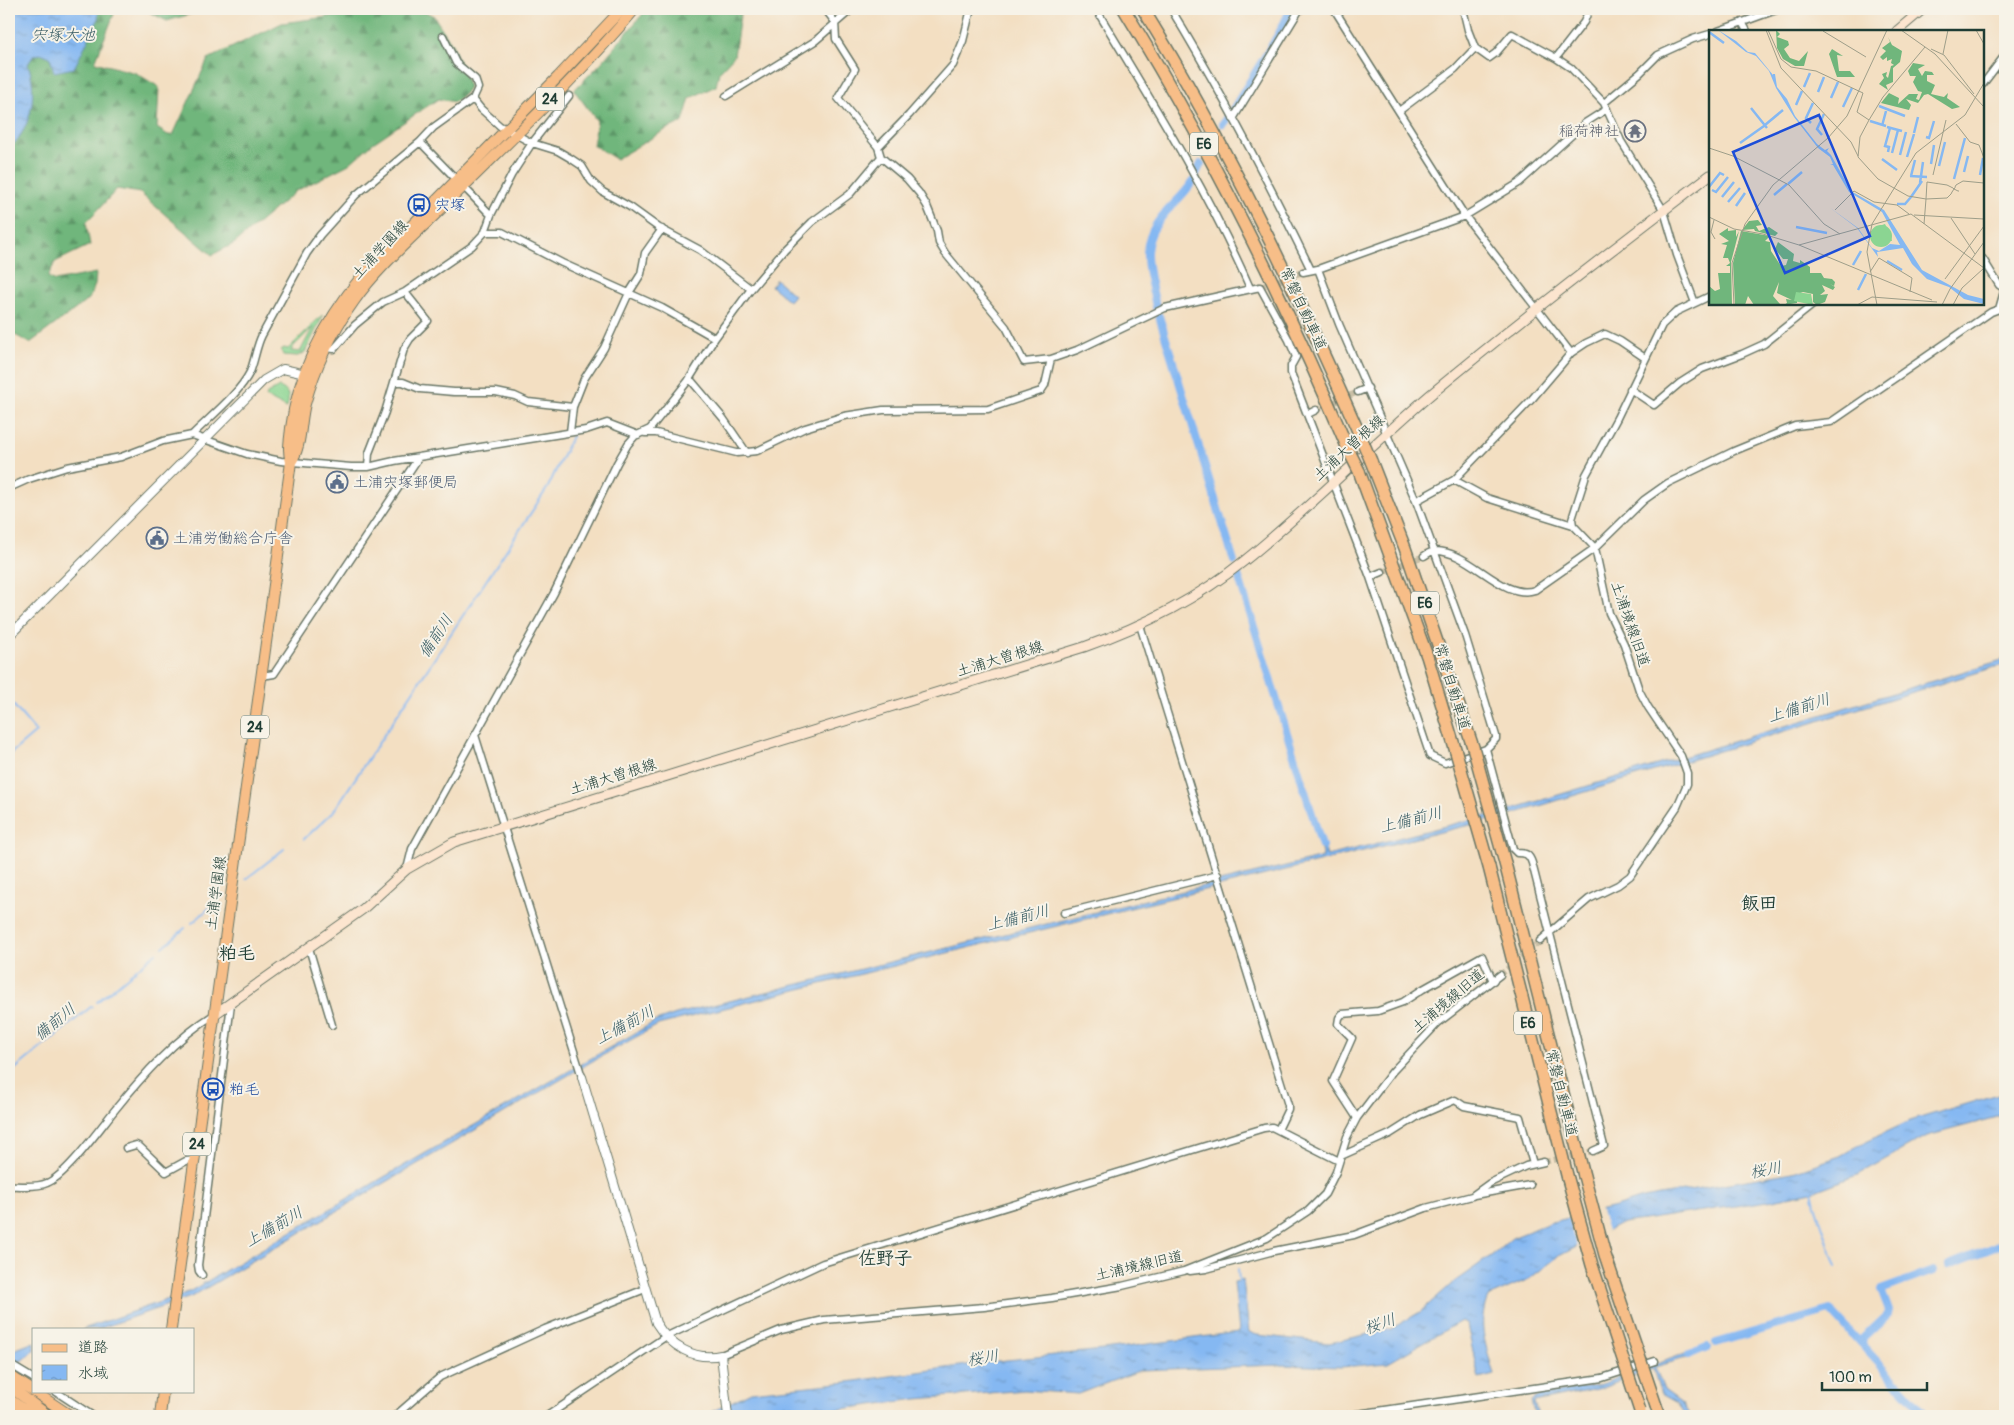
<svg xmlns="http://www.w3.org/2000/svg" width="2014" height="1425" font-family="Pangolin,'Klee One',sans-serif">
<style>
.grass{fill:url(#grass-tufts);stroke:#558963;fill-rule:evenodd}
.forest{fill:url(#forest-firs);stroke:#487a58}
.water{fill:url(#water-ripples);stroke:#527a93}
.pier{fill:#f3dfc2}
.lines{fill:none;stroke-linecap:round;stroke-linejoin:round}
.stream{stroke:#85b8f2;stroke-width:2}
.canal{stroke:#85b8f2;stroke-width:8}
.minor-tunnel{stroke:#c9bfa6;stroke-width:6;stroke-dasharray:6 3;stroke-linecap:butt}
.minor-casing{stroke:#697666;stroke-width:9}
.tertiary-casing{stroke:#697666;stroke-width:10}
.secondary-casing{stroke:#697666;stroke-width:11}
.primary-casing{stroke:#697666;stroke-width:12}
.trunk-casing{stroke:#697666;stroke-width:12}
.motorway-casing{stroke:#697666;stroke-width:14}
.minor{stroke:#fff;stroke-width:6}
.tertiary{stroke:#fff;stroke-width:8}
.secondary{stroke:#fce5cf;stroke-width:9}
.primary{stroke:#f7be88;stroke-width:10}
.trunk{stroke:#f7be88;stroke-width:10}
.motorway{stroke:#f7be88;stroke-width:11}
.motorway-bridge-casing{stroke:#697666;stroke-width:14;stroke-linecap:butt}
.motorway-bridge{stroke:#f7be88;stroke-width:11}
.labels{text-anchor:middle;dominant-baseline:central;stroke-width:4;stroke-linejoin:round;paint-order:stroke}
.shield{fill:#f7f3e8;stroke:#60746a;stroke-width:1}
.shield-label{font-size:14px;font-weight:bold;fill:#1f3d34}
.worship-label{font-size:15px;fill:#5b616d;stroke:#f7f3e8;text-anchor:end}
.transit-label{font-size:15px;fill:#164399;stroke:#f7f3e8;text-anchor:start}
.street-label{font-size:15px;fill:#1f3d34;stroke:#f7f3e8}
.service-label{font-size:15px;fill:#4e5e75;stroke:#f7f3e8;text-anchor:start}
.water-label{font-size:16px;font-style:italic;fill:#385c64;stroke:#f7f3e8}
.quarter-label{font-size:18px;font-weight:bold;fill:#1f3d34;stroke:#f7f3e8}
.inset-river{fill:none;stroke:#85b8f2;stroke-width:2.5}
.inset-road{fill:none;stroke:#9e9e89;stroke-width:1}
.view{fill:#1d4ed8;fill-opacity:0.15;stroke:#1d4ed8;stroke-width:2.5}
.inset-edge{fill:none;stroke:#1f3d34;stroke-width:2.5}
</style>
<defs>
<pattern id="grass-tufts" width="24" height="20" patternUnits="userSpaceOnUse" patternTransform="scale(1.25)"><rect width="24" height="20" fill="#8bd592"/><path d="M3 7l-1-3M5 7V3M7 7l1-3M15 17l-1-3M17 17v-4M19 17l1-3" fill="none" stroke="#71ae78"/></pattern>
<pattern id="forest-firs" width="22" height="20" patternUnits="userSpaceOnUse" patternTransform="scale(1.25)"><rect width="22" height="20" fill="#70b67c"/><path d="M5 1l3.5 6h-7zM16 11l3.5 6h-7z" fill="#5b9566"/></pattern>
<pattern id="water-ripples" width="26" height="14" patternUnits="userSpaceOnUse" patternTransform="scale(1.25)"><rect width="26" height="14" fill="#85b8f2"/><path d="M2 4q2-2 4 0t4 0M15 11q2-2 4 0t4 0" fill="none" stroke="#6c97c5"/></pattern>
</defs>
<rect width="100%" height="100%" fill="#f7f3e8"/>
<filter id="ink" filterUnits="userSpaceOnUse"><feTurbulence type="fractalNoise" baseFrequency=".02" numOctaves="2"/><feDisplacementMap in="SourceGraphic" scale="10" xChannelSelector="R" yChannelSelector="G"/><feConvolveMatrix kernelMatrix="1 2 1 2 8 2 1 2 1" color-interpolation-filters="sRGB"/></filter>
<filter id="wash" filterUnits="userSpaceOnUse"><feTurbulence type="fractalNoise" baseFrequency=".0096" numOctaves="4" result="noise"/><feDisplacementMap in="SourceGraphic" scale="20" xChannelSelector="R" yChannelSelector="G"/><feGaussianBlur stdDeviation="1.12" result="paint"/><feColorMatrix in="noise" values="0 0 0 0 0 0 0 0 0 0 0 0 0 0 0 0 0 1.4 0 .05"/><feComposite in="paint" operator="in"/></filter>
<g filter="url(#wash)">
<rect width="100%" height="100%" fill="#f3dfc2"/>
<path class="grass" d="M322 315 323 316 305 352 298 356 283 355 281 350 284 348 288 349ZM313 327 300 352 291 351 293 347Z
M279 387C290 391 289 398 287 408L266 397 267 394Z"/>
<path class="forest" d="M99 9H116L95 62 136 73 159 87 157 128 168 135H173L208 59 282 23 356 13 370 9H416L433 15 452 44 469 87 464 94 455 102 438 99 373 143 349 164 296 191 235 243 212 255 140 193 117 189 86 223 90 245 55 262 48 277 55 281 96 273 95 285 89 299 30 343 15 335 9 336V149C31 129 38 92 28 64L34 55 43 54 50 57 98 20Z
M143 9H208L167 21Z
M647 9H741L734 56 719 72 716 86 690 98 683 122 667 129 616 159 593 145 597 121 574 90 601 63Z"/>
<path class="water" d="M9 9H99L98 20 74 68 54 72 50 57 43 54 34 55 28 64C38 93 32 128 9 149Z
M776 279 794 295 789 301 771 286Z
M2005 659V664L1510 815 792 991 658 1025 589 1063 191 1297 98 1329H83L189 1292 384 1177 656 1021 676 1014 791 986 1323 857 1320 847 1324 845 1327 856 1509 810Z
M2005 1092V1115L1927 1136 1857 1175 1812 1192 1768 1201 1623 1223 1559 1256 1529 1279 1488 1297C1476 1325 1487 1347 1494 1375L1479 1379 1467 1325 1461 1321 1388 1363 1341 1367 1280 1365 1141 1370 1078 1394 1025 1390 917 1399 788 1416H703L751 1392 848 1382 988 1362 1103 1350 1239 1332 1234 1282 1243 1280 1249 1332 1257 1335 1329 1343 1391 1329 1420 1312 1454 1282 1495 1253 1512 1238 1552 1222 1615 1207 1643 1198 1793 1172 1840 1156 1863 1143 1910 1121Z
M34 1342V1350L19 1363 9 1364V1352Z
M1695 1350 1696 1355 1655 1367 1664 1390 1682 1403 1690 1416H1686L1677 1403 1661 1394 1653 1369 1602 1388 1534 1402 1538 1416H1535L1531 1401 1540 1396 1601 1384Z"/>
<path class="pier" d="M1600 1208 1608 1234 1578 1249 1568 1216Z"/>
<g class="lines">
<path class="stream" d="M9 700 36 732 9 755
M304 839 333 812 548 487 572 436
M246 879 284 849
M192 923 219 900
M163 947 185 928
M97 1002 156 953
M9 1074 92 1006
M1812 1190 1815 1205 1836 1266
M1238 1269 1239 1282"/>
<path class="canal" d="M1233 109 1279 33 1291 9
M1223 124 1228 117
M1196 174 1201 164
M1156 307C1149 269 1136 245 1165 213 1175 202 1185 194 1193 181
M1159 316 1234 561
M1238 575 1322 846
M1949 1265 2005 1243
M1859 1342 1888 1315 1889 1311 1881 1290 1933 1271
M1716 1343 1830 1310 1927 1416
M1688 1355 1707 1347"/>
</g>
</g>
<g filter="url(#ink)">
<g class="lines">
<path class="minor-tunnel" d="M1260 287 1303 272
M1316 410 1358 392
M1382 572 1424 556
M1500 975 1540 941
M1544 1162 1593 1151"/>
<g class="minor-casing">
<path id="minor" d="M825 9 835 22 836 39 855 69 838 98 878 147 881 157 907 179 919 193 927 206 937 231 939 243 945 253 1006 327 1024 362 1051 359 1077 350 1165 308 1260 287 1289 340 1296 357 1291 366V373L1370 577 1430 756 1445 763 1486 749 1496 739V736L1465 635 1416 501 1339 324 1318 269
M1096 9C1151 100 1208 191 1250 288
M1171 9C1222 93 1268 181 1311 270
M1334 9 1465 216 1571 353
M1463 9 1468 30 1475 48 1489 58 1496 53 1512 34 1556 58 1571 68 1604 103 1621 141 1664 211 1677 255 1695 303
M1755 9 1760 15
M1742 22 1747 31
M1718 31 1779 9
M1556 58 1584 22 1589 9
M1983 84 2005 55
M726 96 815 41 852 9
M473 99 481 109 500 126 532 143 558 151 570 158 582 166 591 181 603 192 630 207 659 228 700 250 751 289
M1604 103 1640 73 1658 55 1693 39 1710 34
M1399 111 1455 69 1475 48
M1233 119 1300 9
M420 142 491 215
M878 147 909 115 953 65 963 41 971 9
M485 232H502L562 263 662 308 715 338
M1983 259 1999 285 2005 289
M1303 272 1318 269 1465 216 1519 183 1585 123 1607 109
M325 348 334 349 355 325 383 302 405 292 472 246 485 232 491 215 512 174 532 143 569 96
M690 379 723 418 747 453
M394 382H403L420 389 454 392H496L515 396 528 402 573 407
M1630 389 1654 405 1680 383 1702 369 1742 354 1764 344 1814 304
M1358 392 1368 388
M1308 414 1316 410
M570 432 573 407 584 379 604 348 629 293 641 274 645 253 662 229
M645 433H656L737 453 757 451 805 428 844 416 883 410 988 409 1041 391 1045 385 1051 359
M192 435C210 417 239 394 250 372 255 360 256 347 262 335L307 253 320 235 356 195 420 142 434 127 473 99 478 88 475 79 456 63 443 36
M368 467 369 453 385 412 404 349 410 339 428 321 405 292
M1454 480 1487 498 1573 525
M9 488 29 479 67 467 121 457 163 441 192 435 247 454 281 461 351 467H368L394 461 586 430 607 423 638 435
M1416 501 1454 480 1532 399 1571 353 1586 343 1605 334 1620 341 1645 358
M1424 556C1427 554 1432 551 1435 551 1470 550 1502 601 1535 590L1595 548 1644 500 1668 483 1734 451 1795 426 1831 422 1991 312 1999 309 2005 288
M1370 577 1382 572
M1140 625 1288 1105V1109L1278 1130
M262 676 274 674 419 457
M475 735 582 1077
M1486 749 1513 849 1517 853C1526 853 1529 854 1532 863L1604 1146 1593 1151
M407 869 412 849 554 593 617 463 628 444 635 436 650 429 688 381 715 338 751 289 784 250 812 222 850 194 881 157
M1064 913 1218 875
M1540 941 1589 899 1618 885 1630 876 1677 807 1687 784V773L1681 756 1648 707 1639 690 1624 644 1609 613 1595 548 1573 525 1572 519 1586 475 1617 418 1662 325 1676 312 1710 296
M309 948 332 1025
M1357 1118 1333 1081 1352 1038 1338 1024 1339 1018 1342 1014 1378 1011 1403 1002 1423 989 1482 956 1493 981
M126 1148 136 1145 140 1147 166 1172 186 1161 194 1160
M1341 1156 1390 1134 1420 1115 1455 1100 1464 1106 1520 1117 1533 1164
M9 1186C20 1185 36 1188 47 1183 66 1176 100 1128 114 1111 143 1075 175 1039 215 1014
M1474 1195 1530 1185
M1190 1271 1206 1269 1274 1251 1354 1235 1426 1208 1472 1196 1490 1183 1526 1166 1544 1162
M202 1275 199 1271 198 1265 231 1004
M721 1355 781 1330 824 1320 984 1307 1052 1298 1122 1286 1184 1271 1267 1238 1308 1211 1325 1194 1336 1172 1347 1137 1357 1118 1392 1072 1438 1023 1500 975
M9 1364 34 1379
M55 1391 93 1416
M395 1416 440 1377 545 1329 645 1289
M547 1416 665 1337 823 1263 1264 1128 1272 1127 1339 1161
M1344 1416 1602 1378 1655 1361"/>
</g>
<g class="tertiary-casing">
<path id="tertiary" d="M9 636 264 380 283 369 310 375
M582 1077 656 1323C670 1346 694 1361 721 1355L728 1416"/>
</g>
<g class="secondary-casing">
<path id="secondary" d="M1897 31 1923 9
M215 1014 363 909 407 869 454 842 1084 647C1141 627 1197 599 1244 561 1309 509 1367 449 1430 395 1521 319 1616 247 1710 175"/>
</g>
<g class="primary-casing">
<path id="primary" d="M291 462C302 446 300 422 305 404 315 367 331 333 354 301 378 267 415 235 445 205 509 141 577 78 635 9
M171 1329 291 462C287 450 290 440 291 428 298 371 327 319 362 276L558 77 622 9
M160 1416 163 1391"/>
</g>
<g class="trunk-casing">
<path id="trunk" d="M9 1375 71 1416
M9 1386 49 1416
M9 1399 33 1416"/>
</g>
<g class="motorway-casing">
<path id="motorway" d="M1124 9C1211 150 1284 298 1349 451
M1143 9C1228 147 1297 292 1362 440
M1371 461 1405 548 1473 747
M1359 471 1427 656 1456 752
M1505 863 1584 1176
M1489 867 1568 1179
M1656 1406 1660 1416"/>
</g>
<use href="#minor" class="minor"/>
<use href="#tertiary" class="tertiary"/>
<use href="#secondary" class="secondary"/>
<use href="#primary" class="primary"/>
<use href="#trunk" class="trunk"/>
<use href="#motorway" class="motorway"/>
<g class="motorway-bridge-casing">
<path id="motorway-bridge" d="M1362 440 1371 461
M1349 451 1359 471
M1473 747 1505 863
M1456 752 1489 867
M1584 1176 1605 1255 1656 1406
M1568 1179 1592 1265 1640 1411"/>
</g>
<use href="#motorway-bridge" class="motorway-bridge"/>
</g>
</g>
<defs>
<g id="temple-ring" transform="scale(1.125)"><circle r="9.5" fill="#f7f3e8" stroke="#6b7280" stroke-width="1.5"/><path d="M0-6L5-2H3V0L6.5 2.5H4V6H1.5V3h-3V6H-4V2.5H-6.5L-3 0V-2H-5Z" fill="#6b7280"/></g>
<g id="bus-ring" transform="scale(1.125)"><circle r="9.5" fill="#f7f3e8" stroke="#1a4fb4" stroke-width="1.5"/><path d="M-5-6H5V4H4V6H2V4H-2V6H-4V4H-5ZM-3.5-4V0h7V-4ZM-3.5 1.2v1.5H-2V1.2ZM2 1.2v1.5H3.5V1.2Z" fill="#1a4fb4"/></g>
<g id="civic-ring" transform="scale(1.125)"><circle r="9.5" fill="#f7f3e8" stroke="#5c6f8a" stroke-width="1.5"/><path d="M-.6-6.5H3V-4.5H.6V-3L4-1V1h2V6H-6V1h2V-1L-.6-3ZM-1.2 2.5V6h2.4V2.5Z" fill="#5c6f8a"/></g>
</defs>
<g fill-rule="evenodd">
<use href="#temple-ring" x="1635" y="131"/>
<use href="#bus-ring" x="419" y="205"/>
<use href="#civic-ring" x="337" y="482"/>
<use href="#civic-ring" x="157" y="538"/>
<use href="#bus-ring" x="213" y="1089"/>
</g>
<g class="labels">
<g class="shield">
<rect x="536" y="87.5" width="28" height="23" rx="4"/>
<rect x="1190" y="132.5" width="28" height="23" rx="4"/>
<rect x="1411" y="591.5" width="28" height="23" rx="4"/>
<rect x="241" y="715.5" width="28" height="23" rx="4"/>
<rect x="1514" y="1011.5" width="28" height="23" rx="4"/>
<rect x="183" y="1132.5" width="28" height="23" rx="4"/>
</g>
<g class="shield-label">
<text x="550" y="99">24</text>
<text x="1204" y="144">E6</text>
<text x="1425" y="603">E6</text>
<text x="255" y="727">24</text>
<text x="1528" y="1023">E6</text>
<text x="197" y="1144">24</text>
</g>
<g class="worship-label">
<text x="1619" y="131">稲荷神社</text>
</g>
<g class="transit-label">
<text x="435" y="205">宍塚</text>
<text x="229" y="1089">粕毛</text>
</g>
<g class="street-label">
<text transform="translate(380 250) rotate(-47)">土浦学園線</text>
<text transform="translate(1303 309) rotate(65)">常磐自動車道</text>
<text transform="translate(1349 448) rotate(-42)">土浦大曽根線</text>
<text transform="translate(1630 624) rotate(71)">土浦境線旧道</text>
<text transform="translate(1000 659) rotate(-17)">土浦大曽根線</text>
<text transform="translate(1452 687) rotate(73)">常磐自動車道</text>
<text transform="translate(613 777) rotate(-17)">土浦大曽根線</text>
<text transform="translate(216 893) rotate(-82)">土浦学園線</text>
<text transform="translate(1448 1001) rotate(-40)">土浦境線旧道</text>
<text transform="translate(1561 1093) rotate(76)">常磐自動車道</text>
<text transform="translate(1139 1266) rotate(-13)">土浦境線旧道</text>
</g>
<g class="service-label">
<text x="353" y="482">土浦宍塚郵便局</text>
<text x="173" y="538">土浦労働総合庁舎</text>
</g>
<g class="water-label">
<text x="63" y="35">宍塚大池</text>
<text transform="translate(436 636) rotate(-56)">備前川</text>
<text transform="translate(1799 708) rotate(-17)">上備前川</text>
<text transform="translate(1411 820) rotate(-14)">上備前川</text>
<text transform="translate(1018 918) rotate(-14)">上備前川</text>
<text transform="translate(55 1022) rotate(-39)">備前川</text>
<text transform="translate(625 1025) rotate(-28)">上備前川</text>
<text transform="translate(1766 1170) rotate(-10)">桜川</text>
<text transform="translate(274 1227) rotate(-30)">上備前川</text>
<text transform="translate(1380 1324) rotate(-19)">桜川</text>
<text transform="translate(983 1358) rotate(-9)">桜川</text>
</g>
<g class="quarter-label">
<text x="1759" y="903">飯田</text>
<text x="237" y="953">粕毛</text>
<text x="885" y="1258">佐野子</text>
</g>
</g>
<g transform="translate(1709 30)">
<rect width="275" height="275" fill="#f3dfc2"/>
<path d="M67 0 71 4 68 7 79 11 80 15 75 19 81 28 90 31 99 21 95 36H86L74 29 68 18ZM179 7 183 15 193 21 191 32 184 38V52L177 55 179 60 170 54 175 48 173 44 178 42 177 46 179 48 182 36 185 35 182 33 183 29 178 31V27L174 30 171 27 177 21 173 18 181 12ZM123 19 134 26 128 25 130 41H141L146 47H128L120 24ZM204 33 216 35 209 39 213 46 216 41 223 42 225 45H218V51L226 55 222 64 235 67 239 63 238 68 251 77 243 79 219 64 215 65 209 73 197 69 202 75 200 80 172 73 180 63 190 68 189 74 200 64H209L207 69 210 70 213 62 209 61 204 52 207 46H201L199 41ZM49 190 53 195 47 196 50 201 60 197 69 203 66 206 46 201 45 199 33 200 40 191ZM19 198V201L27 200V207L30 201 22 232 23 275H0V256L6 261 11 259 9 243H21V236H17L21 233 19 228H14L18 215 12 214 20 211 10 204ZM32 201 61 206 56 211 61 212 62 221 72 236 77 235 79 229H74L66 219 69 212 85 224 84 231 91 233V230L101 237V243H112L115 248 123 249 126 252 125 256 121 254 126 257 124 260 113 255 116 261 111 265 119 264 116 272 108 275 104 272V264L94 262 88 264V273L75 275 78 273 77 269 83 270 68 263 70 252 64 266 71 274 45 275 39 266 36 275H26L24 233Z" fill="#70b67c"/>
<path d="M161 206a11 11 0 1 1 22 0a11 11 0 1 1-22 0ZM87 262 102 264 104 275 85 271Z" fill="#8bd592"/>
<path d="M176 194 180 202H168L181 203 183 211H167V197Z" fill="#8bd592"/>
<path d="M9 0 27 11 39 22 46 23 64 45V44H66L68 57 78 69 86 86 108 114 116 120 120 118 118 121 122 125 142 161 175 180 213 240 259 265 275 269V274L255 269 240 257 218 249 203 234 194 218 168 222 169 227 148 198 120 177 56 95 120 177 149 198 163 218 170 221 181 214 191 215 173 182 140 162 124 135H121L124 134 121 127 109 118 85 87 67 58 60 41 47 26 37 22Z" fill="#85b8f2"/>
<path class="inset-river" d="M0 2 15 13M95 57 101 43M109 62 115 47M122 68 129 52M87 75 93 61M170 76 196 86M134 77 143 58M42 78 58 98M161 91 177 96M102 93 97 88 104 73M56 95 74 80M173 96 177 81M178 97 193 101M205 103 209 87M113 105 108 99 115 84M217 107 220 108 225 91M31 113 55 96M179 122 180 117 176 116 181 98M183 123 189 100M191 125 197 102M198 127 205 104M173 129 188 140M222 134 225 115M230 136 236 112M255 142 259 126M271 145 274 128M201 146 218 147M202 146 206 130M245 149 256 108M211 153 214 132M79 154 93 142M0 157 11 143 15 145M3 160 7 162 19 147M65 165 78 154M13 167 25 152M202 167 213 151M19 172 31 158M188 174H196L202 167M27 176 36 163M87 197 118 203M178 231 193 240M144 235 152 221M149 260 157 244"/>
<path class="inset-road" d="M57 0 72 38 142 112 149 126M59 0 72 29 82 37 107 41 154 63 148 82 160 90 151 107 149 127 169 149 199 166 217 169 215 194M192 0 226 24 275 77M267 0 275 14M114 1 157 27M222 19 235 25 265 64M234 24 239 0M160 90 174 67 216 17M247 94 261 112 270 115 275 128M0 118 24 126 80 155 115 194 131 204M224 145 237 90M250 161H249L245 159 244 158 238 155 218 152 217 169 238 168 242 164 243 162 245 159 246 158V157L247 155 254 151 275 153M126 180 145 161 165 172 188 175 200 184M205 185 275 189M0 187 25 199 54 204 90 215 202 184 275 238M242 188 266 224M5 190 2 202 6 209M90 215 223 270M161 242 170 228 203 248 201 262M236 249 275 196M25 275 23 233 36 194 64 155 119 108 138 86 178 0M148 275 163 267 228 272M168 275 158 222 163 194 207 123 256 85 275 53M233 275 241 259 275 212M244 275 253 258 275 238"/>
<path class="view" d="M110 85 161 206 76 243 24 122Z"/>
<rect width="275" height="275" class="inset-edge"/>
</g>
<rect width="2014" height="1425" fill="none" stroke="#f7f3e8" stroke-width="30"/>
<rect x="32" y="1328" width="162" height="65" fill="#f7f3e8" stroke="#a1aaa0"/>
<rect x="42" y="1344" width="25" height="8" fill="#f7be88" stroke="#a1aaa0"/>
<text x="78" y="1352" font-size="15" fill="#1f3d34">道路</text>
<rect x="42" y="1365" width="25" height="15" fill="url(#water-ripples)" stroke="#a1aaa0"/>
<text x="78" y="1378" font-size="15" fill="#1f3d34">水域</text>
<path d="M1822 1382v8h105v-8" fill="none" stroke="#1f3d34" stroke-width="2.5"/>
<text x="1829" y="1382" font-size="15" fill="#1f3d34" stroke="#f7f3e8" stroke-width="4" paint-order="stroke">100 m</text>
</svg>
